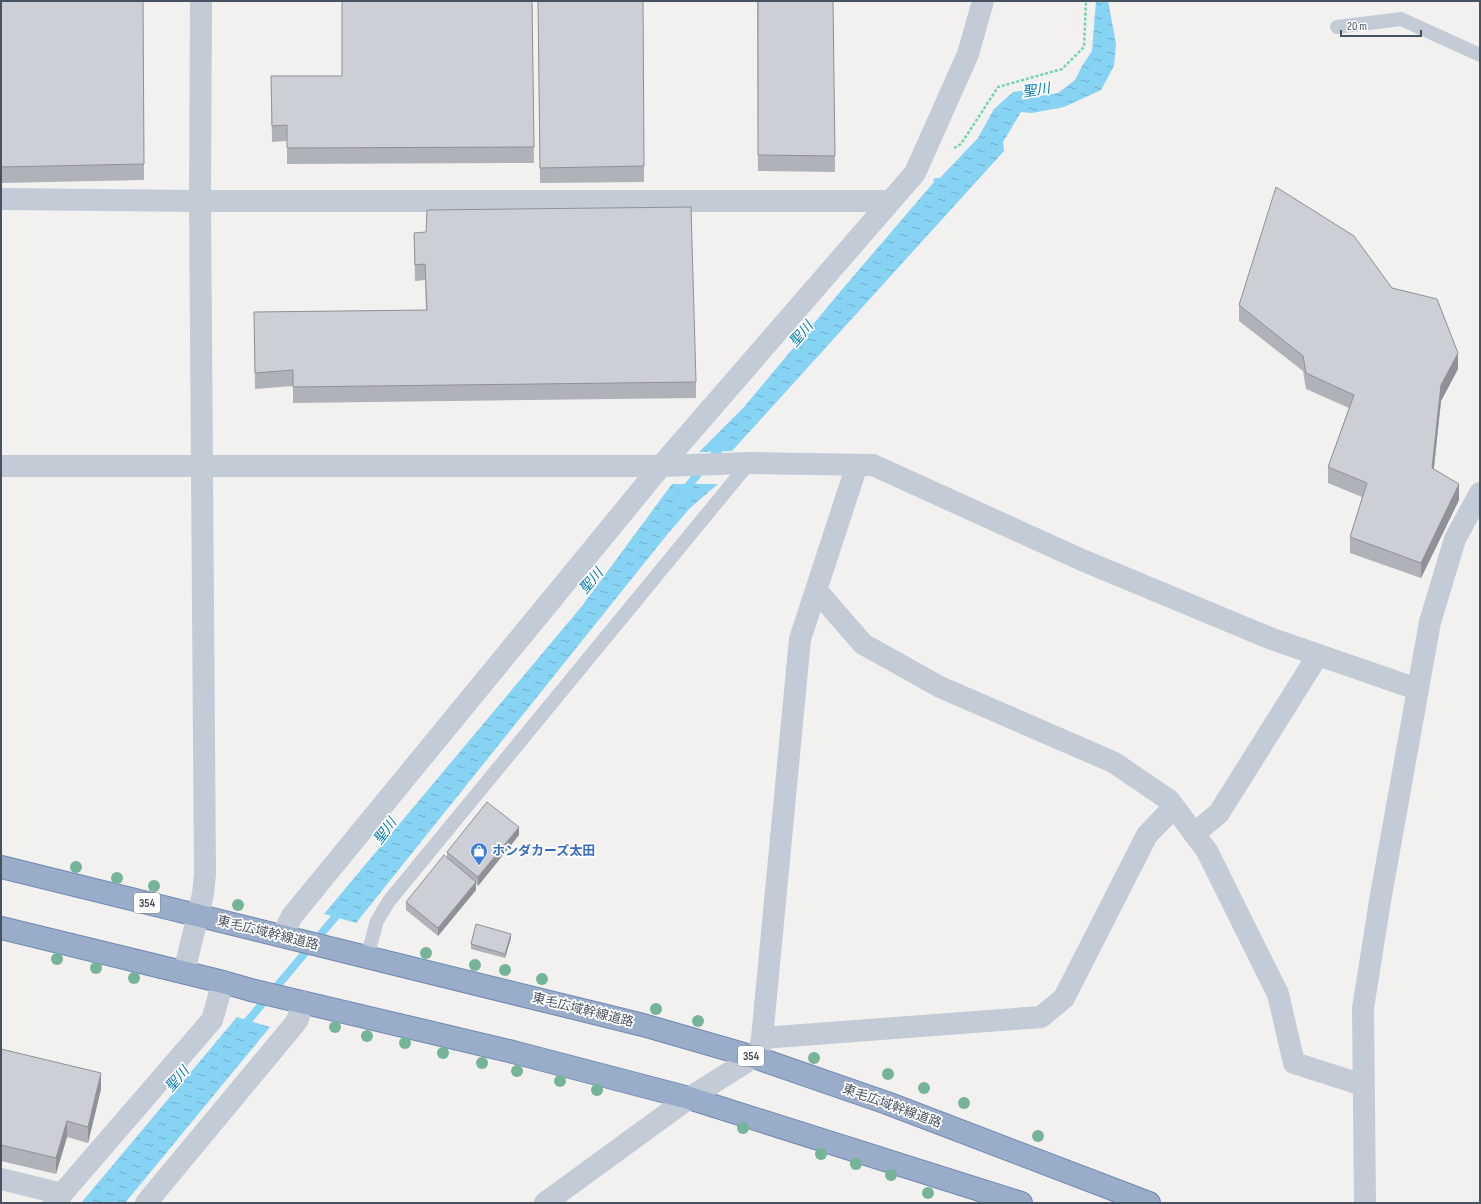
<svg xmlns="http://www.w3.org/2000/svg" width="1481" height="1204" font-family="'Sofia Sans Condensed','Noto Sans JP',sans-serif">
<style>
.water{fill:url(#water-ripples)}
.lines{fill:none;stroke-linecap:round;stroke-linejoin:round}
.stream{stroke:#86d3f4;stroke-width:8}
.trunk-casing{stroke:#6f88af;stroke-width:24}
.path{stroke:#71d5ac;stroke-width:2.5;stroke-dasharray:3 2;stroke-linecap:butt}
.service{stroke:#c3cbd6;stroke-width:14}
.minor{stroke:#c3cbd6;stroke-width:22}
.tertiary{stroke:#c3cbd6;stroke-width:22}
.trunk{stroke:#99adca;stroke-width:22}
.tree{fill:#76b49a}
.wall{fill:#afb2b8}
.shaded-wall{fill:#8f9196}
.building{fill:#cccfd6;stroke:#8f9196}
.labels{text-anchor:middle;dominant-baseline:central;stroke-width:3.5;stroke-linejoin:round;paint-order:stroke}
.shield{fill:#fff;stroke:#7e8690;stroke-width:1}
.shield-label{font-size:12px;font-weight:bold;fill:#475260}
.shop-label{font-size:13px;font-weight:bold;fill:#366cbe;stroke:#fff;text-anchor:start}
.street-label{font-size:13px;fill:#475260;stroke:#fff}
.water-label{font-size:14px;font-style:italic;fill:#017cb1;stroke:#fff}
</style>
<defs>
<pattern id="water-ripples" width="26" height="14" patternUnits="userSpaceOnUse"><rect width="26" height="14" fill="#86d3f4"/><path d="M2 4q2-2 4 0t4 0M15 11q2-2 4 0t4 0" fill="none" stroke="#6faec9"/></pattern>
</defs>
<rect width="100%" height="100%" fill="#f3f1f0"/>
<path class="water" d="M1096 1H1108L1116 44 1114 66 1101 90 1064 107 1032 113 1021 112 1003 142 1004 151 732 451 699 452 744 407 845 286 934 182 933 180 935 178H940L978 138 994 109 1013 92 1035 89 1040 96 1058 93 1075 80 1082 66 1092 51Z
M672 484H718L690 508 666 536 356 923 324 914 582 606Z
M237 1017 270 1027 125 1203H81Z"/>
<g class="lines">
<path class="stream" d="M683 492 723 444
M241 1029 342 909"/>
<g class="trunk-casing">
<path id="trunk" d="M1 867 643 1025 754 1057 887 1103 1149 1203
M1 928 223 982 251 990 513 1052 689 1098 1021 1203"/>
</g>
<path class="path" d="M954 148 961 144 998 87 1062 69 1084 47 1086 1"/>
<path class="service" d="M1337 27 1401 19 1480 55
M367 957 377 921 389 901 749 463"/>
<path class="minor" d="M1 199 200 201H891
M1 466H661L749 463 873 465 1082 560 1272 639 1417 689
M816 590 863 644 940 687 1113 762 1169 800 1207 851 1278 994 1294 1063 1363 1085
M1194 834 1219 813 1318 655
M282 936 292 916 661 466 915 173 968 54 983 1
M184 972 203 894 205 874 200 201 201 1
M762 1038 1041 1017 1064 998 1147 835 1174 807
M1 1179 62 1194
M54 1203 212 1020 223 982
M146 1203 293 1026 298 1019 302 1002
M545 1203 689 1098 754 1057 760 1048 762 1038 800 639 857 465"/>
<path class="tertiary" d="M1365 1203 1363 1008 1380 901 1430 622 1455 539 1480 493"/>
<use href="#trunk" class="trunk"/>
</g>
<g class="tree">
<circle cx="76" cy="867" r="6"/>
<circle cx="117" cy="878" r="6"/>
<circle cx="154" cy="886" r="6"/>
<circle cx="238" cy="905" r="6"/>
<circle cx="426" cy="953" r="6"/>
<circle cx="57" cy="959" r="6"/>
<circle cx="475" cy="965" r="6"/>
<circle cx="96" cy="968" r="6"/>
<circle cx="505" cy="970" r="6"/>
<circle cx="134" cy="978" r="6"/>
<circle cx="542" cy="979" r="6"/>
<circle cx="656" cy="1009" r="6"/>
<circle cx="698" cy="1021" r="6"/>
<circle cx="335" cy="1027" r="6"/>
<circle cx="367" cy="1036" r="6"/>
<circle cx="405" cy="1043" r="6"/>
<circle cx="443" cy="1053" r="6"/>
<circle cx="814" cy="1058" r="6"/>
<circle cx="482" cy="1063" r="6"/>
<circle cx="517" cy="1071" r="6"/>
<circle cx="888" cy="1074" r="6"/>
<circle cx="560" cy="1081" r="6"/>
<circle cx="924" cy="1088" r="6"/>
<circle cx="597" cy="1090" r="6"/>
<circle cx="964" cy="1103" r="6"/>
<circle cx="743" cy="1128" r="6"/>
<circle cx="1038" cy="1136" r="6"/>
<circle cx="821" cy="1154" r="6"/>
<circle cx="856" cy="1164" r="6"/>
<circle cx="891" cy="1175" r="6"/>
<circle cx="928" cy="1193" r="6"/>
</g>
<path class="wall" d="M1 1H143L144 180 1 183Z
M532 1 534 163 287 164V141L272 142 271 76H342Z
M538 1H643L644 182 540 183Z
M757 1H833L835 172 758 171Z
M414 233 696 382V398L293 403V386L255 389 254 312 426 310 425 280 415 281Z
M1392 288 1458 369 1441 401 1434 469 1459 500 1421 578 1350 553V537L1362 497 1328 483V467L1349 408 1306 389 1303 371 1239 321V305Z
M519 835 478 886 476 883V890L438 936 406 910V902L447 858V852Z
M511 938 505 958 471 949V944Z
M1 1049 101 1089 88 1143 67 1137 56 1174 1 1161Z"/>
<path class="shaded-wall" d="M1458 353V369L1441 401 1432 484V468L1441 385Z
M1459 484V500L1421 578V563Z
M519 827V835L478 886V877Z
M476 882V890L438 936V928Z
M511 934V938L505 958V954Z
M101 1073V1089L88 1143V1127Z
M67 1121V1137L56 1174V1158Z"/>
<path class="building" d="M1 1H143L144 164 1 167Z
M342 1H532L534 147 287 148V125L272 126 271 76H342Z
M538 1H643L644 166 540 168Z
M758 1H833L835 156 758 155Z
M1276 187 1354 236 1392 288 1437 299 1458 353 1441 385 1432 468 1459 484 1421 563 1350 537 1367 483 1328 467 1354 395 1306 373 1303 356 1239 305Z
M691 207 696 382 293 387V370L255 373 254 312 427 310 425 264 415 265 414 233 426 232 427 210Z
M487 802 519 827 478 877 447 852Z
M444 855 476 882 438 928 406 902Z
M476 924 511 934 505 954 471 944Z
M1 1049 101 1073 88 1127 67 1121 56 1158 1 1145Z"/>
<defs>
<g id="shop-pin" transform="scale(0.9)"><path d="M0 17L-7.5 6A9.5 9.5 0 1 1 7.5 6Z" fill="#3f7fe0" stroke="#fff"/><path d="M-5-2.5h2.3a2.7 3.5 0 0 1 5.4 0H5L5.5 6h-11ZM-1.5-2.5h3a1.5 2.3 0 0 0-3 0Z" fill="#fff"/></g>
</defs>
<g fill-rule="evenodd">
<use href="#shop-pin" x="479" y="851"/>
</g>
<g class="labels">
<g class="shield">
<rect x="134" y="893" width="26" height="20" rx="3"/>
<rect x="738" y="1046" width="26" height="20" rx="3"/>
</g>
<g class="shield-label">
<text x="147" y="903">354</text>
<text x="751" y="1056">354</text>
</g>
<g class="shop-label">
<text x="492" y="851">ホンダカーズ太田</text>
</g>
<g class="street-label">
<text transform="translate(268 933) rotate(14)">東毛広域幹線道路</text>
<text transform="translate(583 1010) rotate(14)">東毛広域幹線道路</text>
<text transform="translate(892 1106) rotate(20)">東毛広域幹線道路</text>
</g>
<g class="water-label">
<text transform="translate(1036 90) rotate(-9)">聖川</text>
<text transform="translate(801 334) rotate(-50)">聖川</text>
<text transform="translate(591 581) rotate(-50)">聖川</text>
<text transform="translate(385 831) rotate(-53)">聖川</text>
<text transform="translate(177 1079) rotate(-49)">聖川</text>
</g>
</g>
<rect width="1481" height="1204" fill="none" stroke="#475260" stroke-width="4"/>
<path d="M1341 30v6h80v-6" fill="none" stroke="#475260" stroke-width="2"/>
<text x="1347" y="30" font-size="12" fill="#475260" stroke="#ffffff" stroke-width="3" paint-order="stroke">20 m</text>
</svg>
